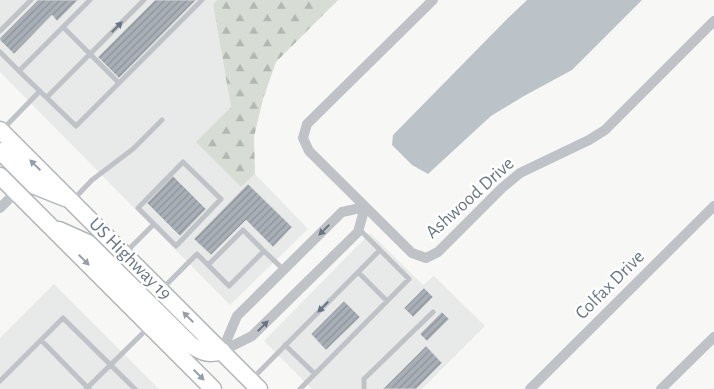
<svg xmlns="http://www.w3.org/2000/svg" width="714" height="389" font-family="'Alegreya Sans',sans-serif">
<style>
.built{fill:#e8eae9}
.forest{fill:url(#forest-firs)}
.water{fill:#bbc3c9}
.building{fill:url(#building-hatch);stroke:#d9d9d8}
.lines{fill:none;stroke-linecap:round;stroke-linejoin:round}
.trunk-casing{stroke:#b3b6ba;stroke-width:19}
.service{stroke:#bfc3c7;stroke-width:5}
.minor{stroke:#bfc3c7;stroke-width:10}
.trunk{stroke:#fff;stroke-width:16}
.oneway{fill:#697584}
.oneway2{fill:#969ea9}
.labels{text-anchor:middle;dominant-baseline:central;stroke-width:5;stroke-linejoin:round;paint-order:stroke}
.street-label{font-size:19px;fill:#697584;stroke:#fff}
</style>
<defs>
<pattern id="forest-firs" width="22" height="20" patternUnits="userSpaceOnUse" patternTransform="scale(1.25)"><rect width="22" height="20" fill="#d7dcd5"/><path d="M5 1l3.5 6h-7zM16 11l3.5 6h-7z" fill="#b2b7b2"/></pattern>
<pattern id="building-hatch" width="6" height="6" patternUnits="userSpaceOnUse" patternTransform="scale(1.25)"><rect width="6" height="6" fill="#a9afb6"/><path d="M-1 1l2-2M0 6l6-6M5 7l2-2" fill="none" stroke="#8e939a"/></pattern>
</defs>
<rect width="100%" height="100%" fill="#f7f8f5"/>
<path class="built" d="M0 0H217L213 4 231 107 241 187 255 174 308 229 230 305 0 72Z
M370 233 423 285 434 276 485 326 422 389H312L264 341Z
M54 284 159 389H0V338Z"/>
<path class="forest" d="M217 0H338L276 62 263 99 254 137 255 174 241 187 196 142 231 107 213 4Z"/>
<path class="water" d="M527 0H642L572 70 524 96 491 116 428 174 412 165 392 145 393 135 508 18Z"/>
<path class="building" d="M38 0H78L57 21 52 15 14 54 0 40V38Z
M155 0H196L119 78 98 57Z
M173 176 206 209 180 236 147 203Z
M248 184 292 227 273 247 246 220 211 255 194 239Z
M424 288 433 297 413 317 404 308Z
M344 301 360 317 326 350 311 334Z
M442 312 449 319 427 341 420 334Z
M426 346 442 363 416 389H383Z"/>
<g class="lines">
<g class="trunk-casing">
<path id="trunk" d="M0 130 259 389
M0 151 35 186 65 198
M0 176 213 389
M59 230 88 243 191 345C203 353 209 355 222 351"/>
</g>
<path class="service" d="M63 27 119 83 76 126 19 71 90 0
M0 31 31 0
M0 52 19 71
M119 83 202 0
M47 97 144 0
M3 129 40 91
M72 201 92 180 133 149 162 120
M264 251 284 270
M125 253 154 224 176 246 221 199 183 162 138 208 154 224
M358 272 387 301
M161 290 197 254 229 286 264 251 243 230 208 265
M41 340 89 389
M285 345 315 374
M253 378 380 250
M0 381 63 318 135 389
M86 389 148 328
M300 389 409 279 359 229
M364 389V379L433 312"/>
<path class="minor" d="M433 0 307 124 303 138 309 151 412 253 426 258 438 252 502 188 520 173 589 140 605 130 714 21
M0 208 16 192
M222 351 237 316 342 212 365 207
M222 351 252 336 358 232 365 207
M530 389 714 206
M661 389 714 337"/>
<use href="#trunk" class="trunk"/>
</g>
<defs><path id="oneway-solid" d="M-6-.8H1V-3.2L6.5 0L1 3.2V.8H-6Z" transform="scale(1.25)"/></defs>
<g class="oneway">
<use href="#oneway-solid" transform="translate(117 27) rotate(-45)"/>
<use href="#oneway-solid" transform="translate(324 230) rotate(135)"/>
<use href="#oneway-solid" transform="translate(323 307) rotate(135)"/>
<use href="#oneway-solid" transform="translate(263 326) rotate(-45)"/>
</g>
<g class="oneway2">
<use href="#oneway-solid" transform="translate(35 165) rotate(-136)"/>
<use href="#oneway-solid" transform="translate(84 260) rotate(45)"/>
<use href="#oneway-solid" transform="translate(188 317) rotate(-135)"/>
<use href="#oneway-solid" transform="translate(199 375) rotate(45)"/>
</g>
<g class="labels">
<g class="street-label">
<text transform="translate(470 198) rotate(-42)">Ashwood Drive</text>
<text transform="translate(130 259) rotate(45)">US Highway 19</text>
<text transform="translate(610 285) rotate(-45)">Colfax Drive</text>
</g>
</g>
</svg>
